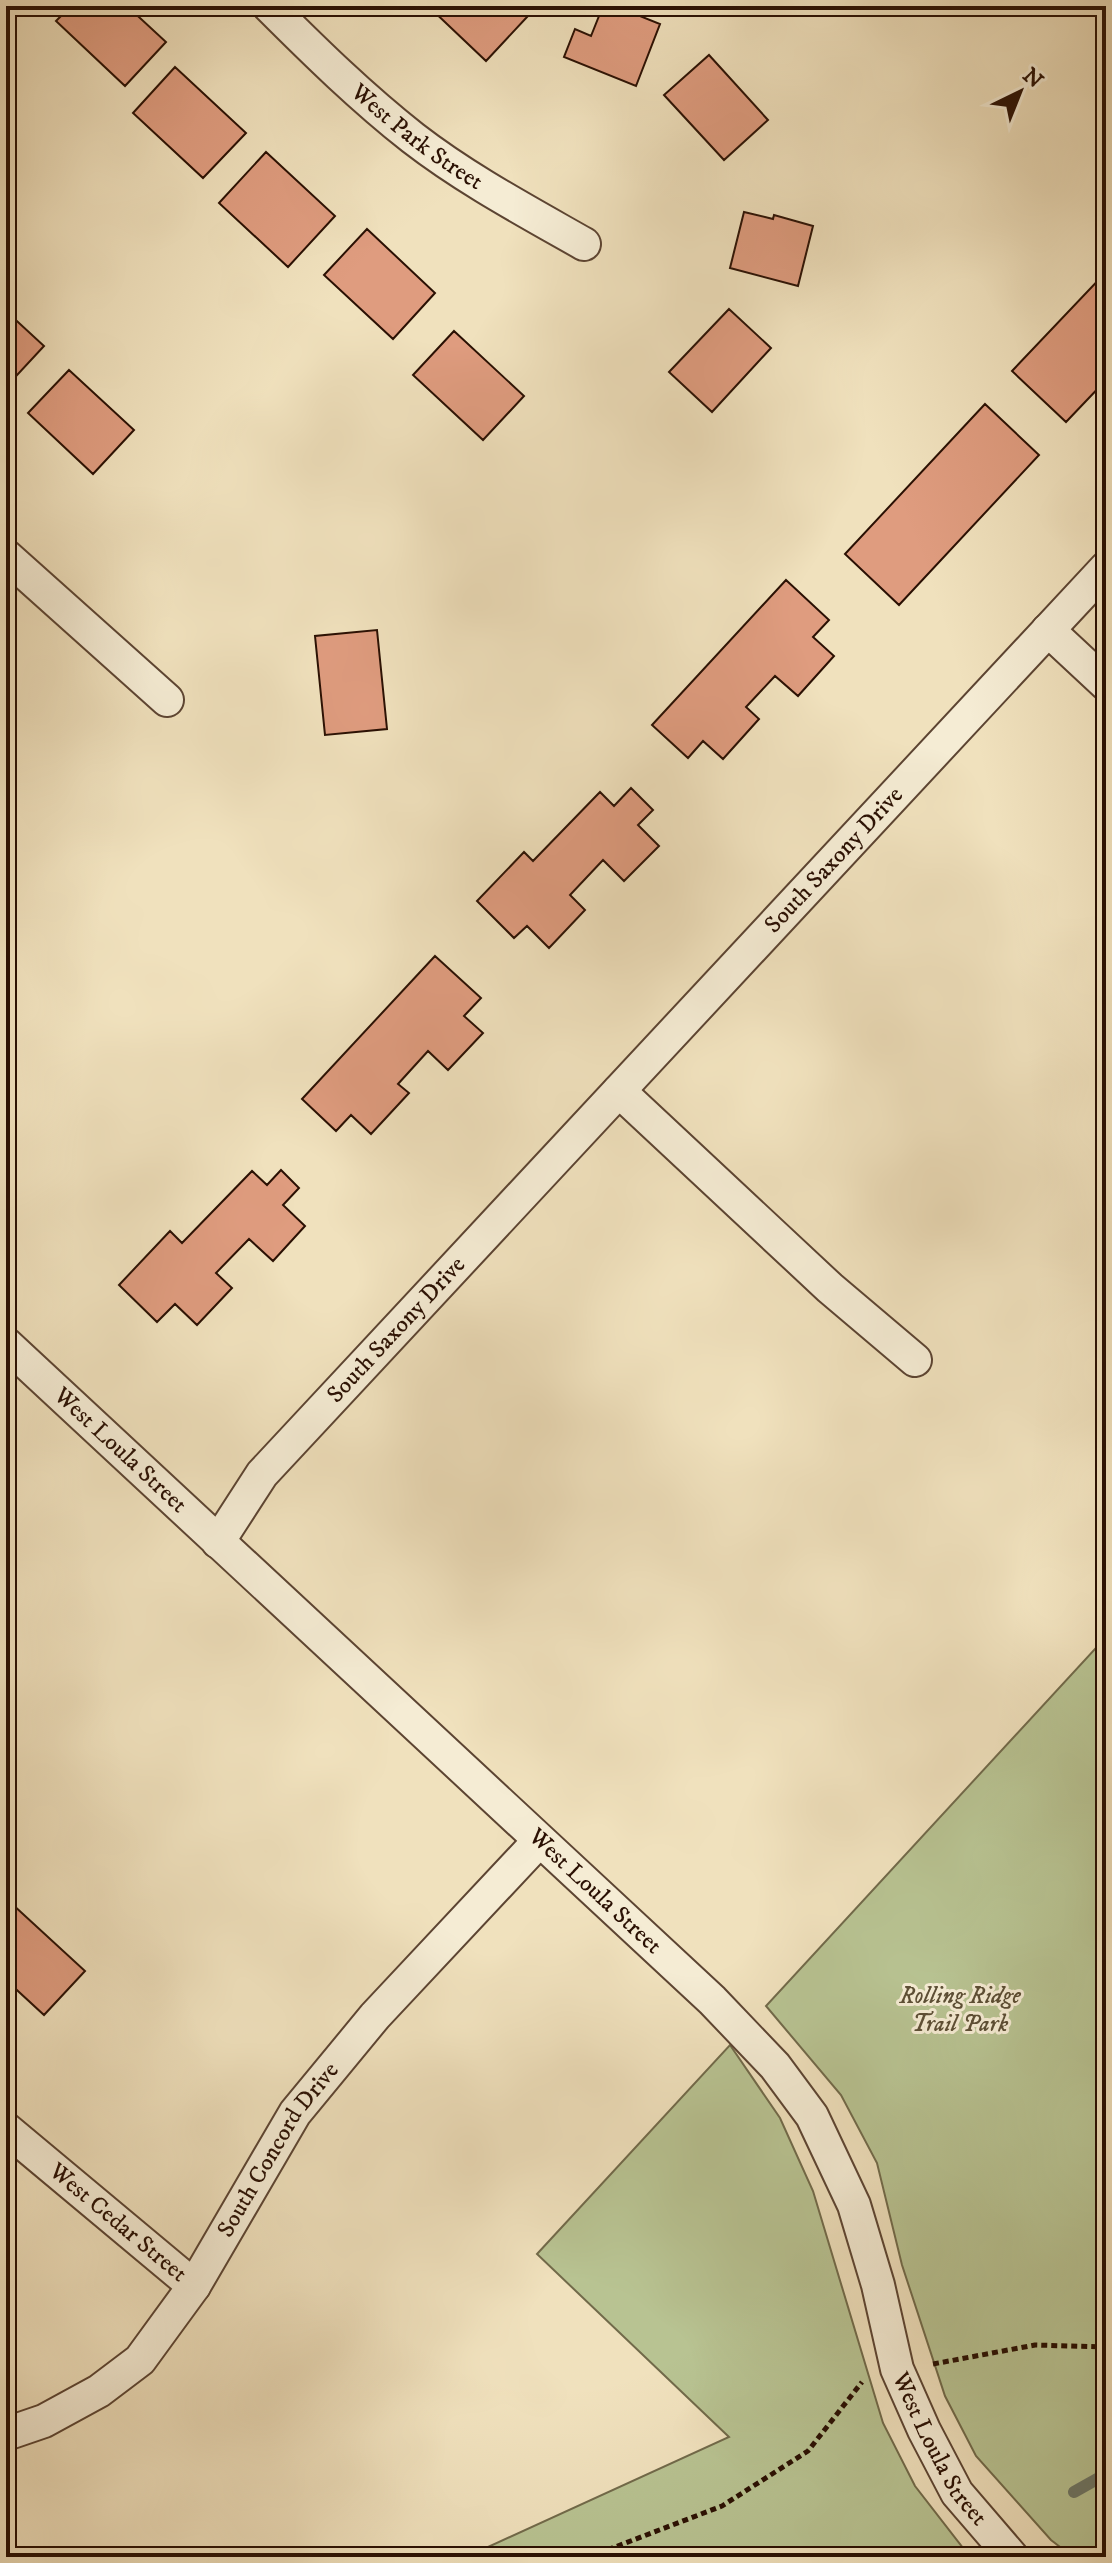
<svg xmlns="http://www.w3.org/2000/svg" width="1112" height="2563" font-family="'IM FELL DW Pica',serif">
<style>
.green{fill:#b8c392;stroke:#716a4a;stroke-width:2}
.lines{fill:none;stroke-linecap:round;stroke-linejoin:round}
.stream{stroke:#6e7868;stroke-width:12}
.building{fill:#df9c7f;stroke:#2a1003;stroke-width:2}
.street-casing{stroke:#5c4432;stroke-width:36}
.path{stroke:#2a1003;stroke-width:5;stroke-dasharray:6 4;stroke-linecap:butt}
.street{stroke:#f5ecd4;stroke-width:32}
.labels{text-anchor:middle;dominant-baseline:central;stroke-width:6;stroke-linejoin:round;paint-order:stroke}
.street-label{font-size:24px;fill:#2a1003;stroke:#f5ecd4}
.park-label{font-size:24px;font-style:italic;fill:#5c4f35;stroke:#f5ecd4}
</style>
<rect width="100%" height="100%" fill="#f0e1bd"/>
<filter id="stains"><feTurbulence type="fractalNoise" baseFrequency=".0025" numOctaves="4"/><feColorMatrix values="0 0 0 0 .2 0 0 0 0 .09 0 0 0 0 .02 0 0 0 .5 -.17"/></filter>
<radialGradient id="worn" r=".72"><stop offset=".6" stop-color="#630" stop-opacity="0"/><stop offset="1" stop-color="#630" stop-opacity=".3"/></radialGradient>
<path class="green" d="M1106 1637V2557H1073L1051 2540 976 2456 945 2396 902 2265 877 2163 841 2095 766 2006Z
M730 2045 780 2118 813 2191 883 2423 915 2486 970 2557H466L729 2437 537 2254Z"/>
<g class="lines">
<path class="stream" d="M1074 2492 1106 2474
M878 2557 892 2552"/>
</g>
<path class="building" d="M71 6H127L166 42 125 86 56 21Z
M428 6H515L527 17 486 61Z
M603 6H615L660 24 636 86 564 57 575 29 591 36Z
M709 55 768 120 724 160 664 95Z
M175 67 246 133 203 178 133 113Z
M266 152 335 216 288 267 219 203Z
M744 212 773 219 774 215 813 226 798 286 730 268Z
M367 229 435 293 393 339 324 275Z
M1106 272V380L1066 422 1012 371Z
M729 309 771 348 712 412 669 372Z
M6 311 44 346 6 387Z
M454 331 524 396 483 440 413 375Z
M69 370 134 430 93 474 28 413Z
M985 404 1039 455 899 605 845 554Z
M786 580 829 620 813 637 834 656 798 696 775 676 746 707 759 719 723 759 703 741 688 758 652 725Z
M377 630 387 729 325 735 315 636Z
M631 788 653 810 638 825 659 846 624 881 603 860 570 895 585 910 549 948 527 926 514 938 477 901 524 852 533 861 600 792 614 806Z
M435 956 481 998 464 1016 483 1033 448 1070 428 1051 398 1084 409 1093 371 1134 351 1115 336 1131 302 1099Z
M281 1170 299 1188 283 1205 305 1226 273 1261 249 1239 216 1273 232 1288 197 1325 175 1304 157 1322 119 1285 170 1231 182 1243 252 1171 267 1185Z
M11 1903 85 1971 44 2015 6 1980V1908Z"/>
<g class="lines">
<g class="street-casing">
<g id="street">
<path id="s1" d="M269 6C315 52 362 98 413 138 466 179 526 211 584 244"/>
<path d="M6 556 167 700"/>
<path d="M1048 630 1106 684"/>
<path d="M619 1091 830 1288 915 1360"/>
<path id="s2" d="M6 1344 712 2000 775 2066 812 2116 854 2205 878 2285 897 2369 924 2430 957 2493 1012 2557"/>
<path id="s3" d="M218 1542 262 1474 1106 568"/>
<path id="s4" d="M6 2129 194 2286"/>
<path id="s5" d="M6 2434 44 2421 99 2391 140 2360 194 2286 295 2113 375 2016 539 1841"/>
</g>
</g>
<path class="path" d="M933 2364 1035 2345 1106 2347
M589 2557 722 2506 808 2451 862 2382"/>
<use href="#street" class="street"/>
</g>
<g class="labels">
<g class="street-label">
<text stroke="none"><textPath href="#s1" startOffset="198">West Park Street</textPath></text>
<text stroke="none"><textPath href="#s3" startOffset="920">South Saxony Drive</textPath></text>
<text stroke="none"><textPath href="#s3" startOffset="278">South Saxony Drive</textPath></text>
<text stroke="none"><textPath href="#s2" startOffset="156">West Loula Street</textPath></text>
<text stroke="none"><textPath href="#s2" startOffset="804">West Loula Street</textPath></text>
<text stroke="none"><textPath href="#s5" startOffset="406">South Concord Drive</textPath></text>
<text stroke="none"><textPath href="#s4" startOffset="146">West Cedar Street</textPath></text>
<text stroke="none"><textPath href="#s2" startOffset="1476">West Loula Street</textPath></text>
</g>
<g class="park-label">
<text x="960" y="1996">Rolling Ridge<tspan x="960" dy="28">Trail Park</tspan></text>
</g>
</g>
<rect width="1112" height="2563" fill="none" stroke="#f0e1bd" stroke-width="32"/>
<rect x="8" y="8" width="1096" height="2547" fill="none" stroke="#2a1003" stroke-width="4"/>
<rect x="16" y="16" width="1080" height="2531" fill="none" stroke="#2a1003" stroke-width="2"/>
<g transform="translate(1020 92) rotate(43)" stroke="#f5ecd4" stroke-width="6" paint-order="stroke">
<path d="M0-6L14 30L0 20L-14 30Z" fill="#2a1003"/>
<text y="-12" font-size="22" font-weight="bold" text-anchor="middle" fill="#2a1003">N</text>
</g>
<rect width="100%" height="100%" filter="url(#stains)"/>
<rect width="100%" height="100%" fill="url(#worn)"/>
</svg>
